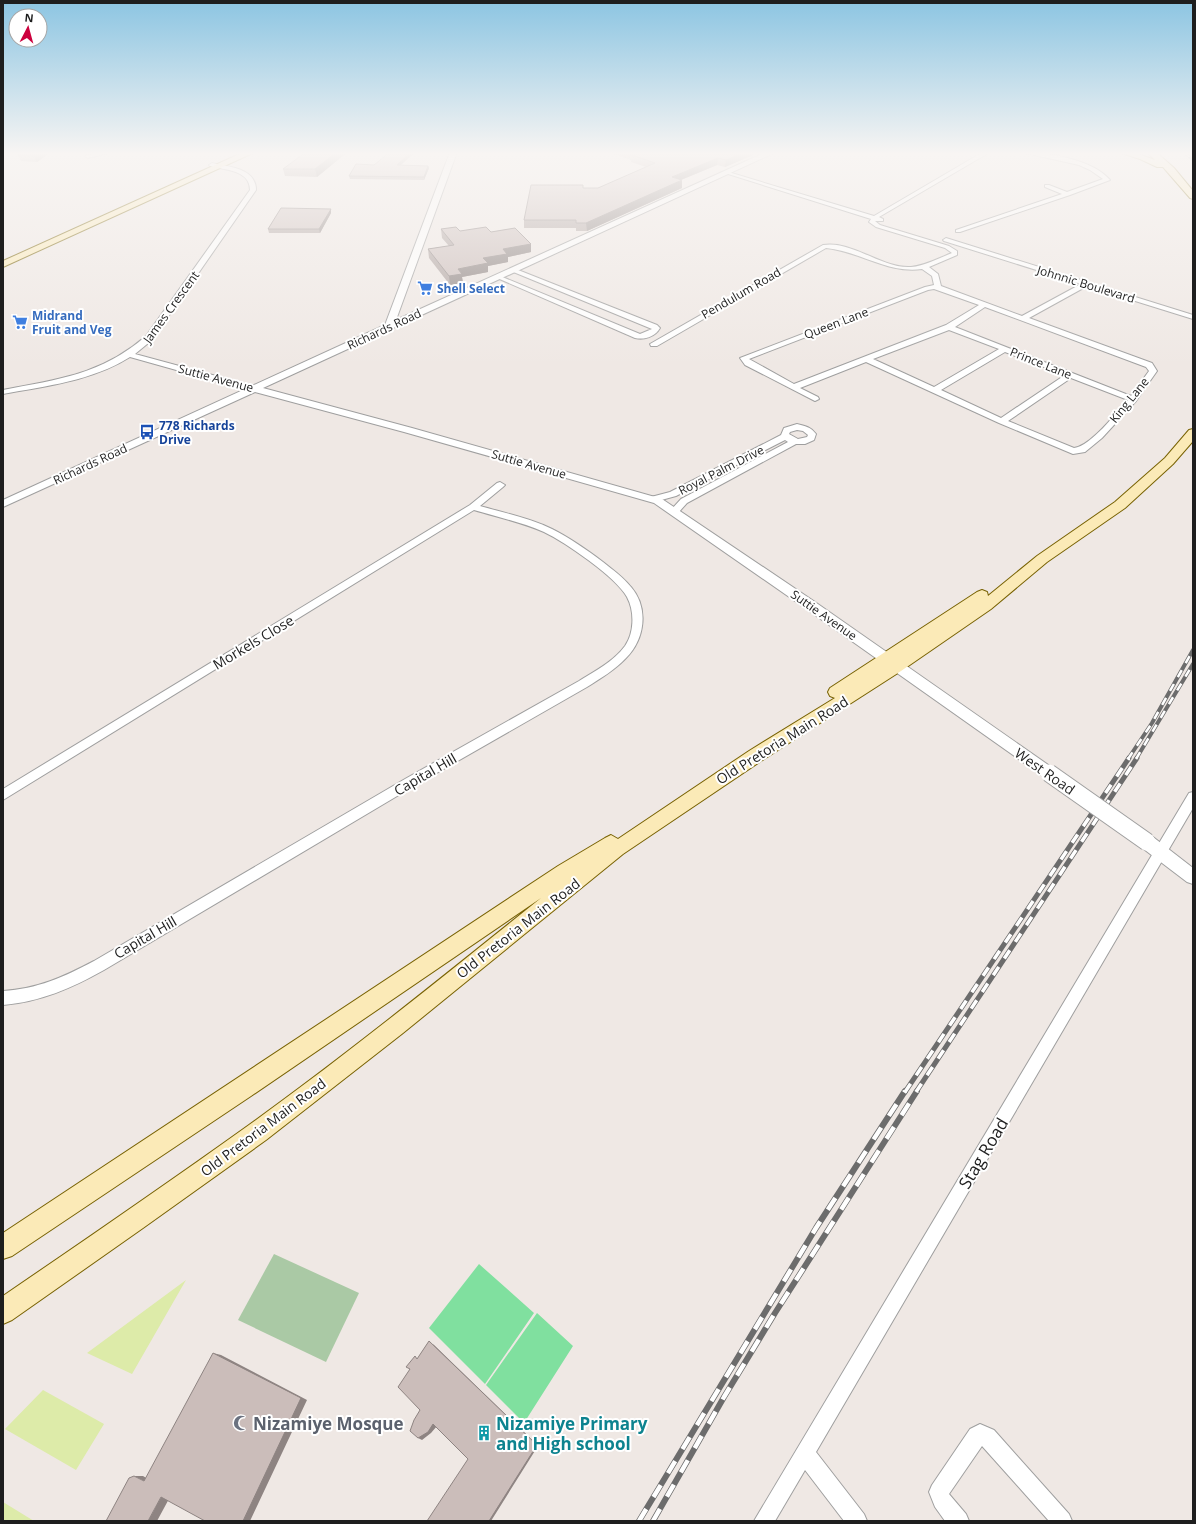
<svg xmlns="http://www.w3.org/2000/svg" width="1196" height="1524" font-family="'Open Sans',sans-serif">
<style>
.grass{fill:#ddeba9}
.cemetery{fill:#aac9a5}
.pitch{fill:#80e09f}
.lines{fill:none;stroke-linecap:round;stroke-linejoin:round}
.minor-casing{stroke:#9f9f9f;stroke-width:2}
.tertiary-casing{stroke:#9f9f9f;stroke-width:2}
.secondary-casing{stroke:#786203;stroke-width:2}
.minor{fill:#fff;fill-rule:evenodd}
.tertiary{fill:#fff;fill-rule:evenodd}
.secondary{fill:#fbeab7;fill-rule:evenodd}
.rail-far3-casing{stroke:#6c6c6c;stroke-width:2.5}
.rail-far2-casing{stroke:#6c6c6c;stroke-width:4}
.rail-far1-casing{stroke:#6c6c6c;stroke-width:5}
.rail-casing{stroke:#6c6c6c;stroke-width:6}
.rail-far3{stroke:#fff;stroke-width:1.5;stroke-dasharray:4.5;stroke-linecap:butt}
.rail-far2{stroke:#fff;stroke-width:2.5;stroke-dasharray:8;stroke-linecap:butt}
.rail-far1{stroke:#fff;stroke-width:3.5;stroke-dasharray:10;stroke-linecap:butt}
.rail{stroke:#fff;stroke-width:4.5;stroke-dasharray:14;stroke-linecap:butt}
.tertiary-bridge-casing{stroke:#9f9f9f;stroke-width:19;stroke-linecap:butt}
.tertiary-bridge{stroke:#fff;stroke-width:17}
.wall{fill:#afa3a0}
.shaded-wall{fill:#8e8482}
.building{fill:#cbbdba;stroke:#8e8482}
.labels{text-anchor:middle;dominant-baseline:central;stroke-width:4;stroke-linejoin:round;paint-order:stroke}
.far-street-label{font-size:12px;fill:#1e1e1e;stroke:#fff}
.far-shop-label{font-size:12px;font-weight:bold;fill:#366cbe;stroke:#fff;text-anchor:start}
.far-transit-label{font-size:12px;font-weight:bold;fill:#164399;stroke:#fff;text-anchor:start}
.street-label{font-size:14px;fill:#1e1e1e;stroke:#fff}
.near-street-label{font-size:17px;fill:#1e1e1e;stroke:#fff}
.near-worship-label{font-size:17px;font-weight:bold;fill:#5b616d;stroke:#fff;text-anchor:start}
.near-culture-label{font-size:17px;font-weight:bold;fill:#0d838f;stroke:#fff;text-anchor:start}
</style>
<rect width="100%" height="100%" fill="#efe8e4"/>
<path class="grass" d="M186 1280 132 1374 87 1353Z
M43 1390 104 1424 76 1470 5 1429Z
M3 1502 34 1521H3Z"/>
<path class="cemetery" d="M274 1254 359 1293 326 1362 238 1320Z"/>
<path class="pitch" d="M479 1264 534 1313 485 1384 429 1328Z
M537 1313 573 1346 524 1423 486 1385Z"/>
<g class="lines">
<g class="minor-casing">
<path id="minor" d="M99 152H112L88 158 85 156Z
M983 152H990L879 217 883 219V221H875L880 225 949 246 957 251V255L929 267 938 274 941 286 1022 316 1081 284 944 241 943 240 946 238 1193 315V319L1087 286 1029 318 1152 363 1157 371 1136 401 1102 438 1085 452 1073 454 999 423 866 362 800 388 818 397 819 399 815 401 745 365 740 358 925 287 934 285 932 276 922 269C888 274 859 251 826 248L657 346H651L650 344 823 245C852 240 882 269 911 267 925 266 939 258 952 253L945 248 876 227 869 222 871 219 725 173V171L874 216ZM934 289 979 305 946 325 794 384 749 359 928 290ZM985 307 1146 367 1149 371 1131 396 955 327ZM949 330 999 349 934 387 873 359ZM1005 352 1065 375 1001 418 941 390ZM1071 378 1128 400C1116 413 1091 446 1074 448L1008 421Z
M1021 152C1047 152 1092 159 1110 180L1070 195 960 232H956V230L1062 194 1045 187V185H1049L1067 192 1103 179 1090 170 1079 165Z
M212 163C229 167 256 168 256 190L152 340 135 354 257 387V391H251L130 357C92 381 46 386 3 394V390C59 379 101 375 146 336L250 190C250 170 225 170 210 166L209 165Z
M513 268 657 325 660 328C655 337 644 340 635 338L495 277 500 276 640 334 652 329 511 271 510 270Z
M797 424C805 426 811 427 816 434L814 440 805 444H796L687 503 678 513H672L670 511 681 499 788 442 785 440 676 496 654 502 649 499 651 497 670 492 781 435 784 428ZM797 430 803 431 808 435 807 437 798 439 789 434 790 432Z
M500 482 505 485 503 487 480 506C504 513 530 518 552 529 570 538 587 550 603 562 613 570 623 577 631 587 649 608 645 639 626 658 615 670 601 678 587 687L414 786 104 970C72 988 40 1002 3 1005V991C37 989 64 977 94 961L405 779 579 681C595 671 613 662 625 646 634 633 635 612 627 597 616 577 565 542 544 532 521 522 497 517 474 510L3 800V789L470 505 497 483Z
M1193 792V808L816 1452 864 1514 867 1521H844L805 1470 775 1521H754L1189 793Z
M980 1424 994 1430 1069 1514 1072 1521H1049L982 1446 949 1494 966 1514 969 1521H945L935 1507 929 1492 932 1485 970 1429Z"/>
</g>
<g class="tertiary-casing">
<path id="tertiary" d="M450 152H457L396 320 764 153 776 152 263 388 412 428 662 499 815 602 1054 769 1057 773 1054 777 1049 779 1044 777 805 608 654 503 404 432 255 392 3 507V500L385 325Z
M1147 835 1153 837 1193 868V884L1187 882 1141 847 1139 842 1141 837Z"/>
</g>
<g class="secondary-casing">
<path id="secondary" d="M244 152H255L3 267V261Z
M1118 152H1133L1155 160 1147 152H1156L1174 168 1193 191V199L1190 198 1163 167H1157L1140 159Z
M1193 429V441L1173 464 1125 508 1047 562 991 609 901 671 761 761 623 854 403 1033 266 1140 143 1228 12 1320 3 1324V1296C85 1240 168 1183 249 1125 349 1053 445 975 541 898L251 1096 12 1256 3 1259V1233L558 866 605 838 611 835 618 839 749 751 835 698 830 696 828 692 830 688 977 592 982 590 987 592 988 596 1037 556 1115 502 1165 458 1189 430Z"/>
</g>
<use href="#minor" class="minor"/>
<use href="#tertiary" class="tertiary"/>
<use href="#secondary" class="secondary"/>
<g class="rail-far3-casing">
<path id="rail-far3" d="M1186 154 1193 160"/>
</g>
<g class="rail-far2-casing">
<path id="rail-far2" d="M1128 759 1152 723 1193 650
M1136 759 1193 664"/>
</g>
<g class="rail-far1-casing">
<path id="rail-far1" d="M905 1092 1129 758
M916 1092 1137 758"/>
</g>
<g class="rail-casing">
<path id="rail" d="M639 1521 816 1228 905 1091
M653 1521 724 1397 775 1313 917 1091"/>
</g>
<use href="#rail-far3" class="rail-far3"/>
<use href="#rail-far2" class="rail-far2"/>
<use href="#rail-far1" class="rail-far1"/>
<use href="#rail" class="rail"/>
<g class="tertiary-bridge-casing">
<path id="tertiary-bridge" d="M1049 773 1147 842"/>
</g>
<use href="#tertiary-bridge" class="tertiary-bridge"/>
</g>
<path class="wall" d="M390 152H414L413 154 401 165 428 166 429 168 424 180 350 179 349 176 374 165Z
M608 152H754L753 155 725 167 717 165 681 180 682 188 587 231H576V228H524V220L583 188H598L646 167 631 162V160Z
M50 153 37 162 21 161 18 155Z
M345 154 317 177 285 176 283 169Z
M331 209V213L320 233H269L268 229Z
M441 229 460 231 491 232 531 244V252L508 257V262L488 266V272L462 277 463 283 450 285 429 258 428 249 449 246 442 238Z"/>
<path class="shaded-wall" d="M40 152H50V153L37 162 34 156Z
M337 152H346L345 154 317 177 315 169Z
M411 152H414L413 154 397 168V165Z
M744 152H754L753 155 725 167 726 160Z
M718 158 717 165 671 184 672 177Z
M428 166 429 168 424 180V177Z
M682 180V188L587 231 586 223Z
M331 209V213L320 233 319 229Z
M531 244V252L508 257V262L488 266V272L462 277 463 283 450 285 449 276 458 269 483 258 503 249Z
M433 1344 538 1446 491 1521H489Z
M213 1353 221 1355 307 1400 250 1521H243Z
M433 1424 437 1426 431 1433 422 1440 418 1438Z
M134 1476H143L153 1482 144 1481Z
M161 1497H170L157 1521H148Z"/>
<path class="building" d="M22 152H40L34 156 18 155Z
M306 152H337L315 169H283Z
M390 152H411L397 165 428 166 424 177 349 176 356 164 374 165Z
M629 152H744L726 160 718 158 672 177 682 180 586 223H576V220H524L531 185H583V188H598L655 163 632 155 634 154Z
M281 208 331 209 319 229H268Z
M456 227 460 231 486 227 491 232 515 228 531 244 503 249 507 254 483 258 488 263 458 269 462 274 449 276 428 249 454 245 441 229Z
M429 1341 537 1445 489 1521H427L468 1459 433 1424 428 1432 418 1438 410 1431 414 1420 420 1410 398 1387 410 1369 406 1367 415 1356 417 1359Z
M213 1353 301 1398 243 1521H205L161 1497 148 1521H106L129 1478 134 1476 144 1481Z"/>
<linearGradient id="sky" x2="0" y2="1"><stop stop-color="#8cc5e2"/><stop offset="0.42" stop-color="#f8f5f3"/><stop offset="1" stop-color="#f8f5f3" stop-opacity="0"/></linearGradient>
<rect width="1196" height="366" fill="url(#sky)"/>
<defs>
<g id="supermarket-bare" transform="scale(1.2)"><path d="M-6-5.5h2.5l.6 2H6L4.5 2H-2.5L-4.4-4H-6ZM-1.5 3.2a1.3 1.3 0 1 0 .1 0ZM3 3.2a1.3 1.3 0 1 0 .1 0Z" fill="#3f7fe0" stroke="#fff" stroke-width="2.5" paint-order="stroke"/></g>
<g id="bus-bare" transform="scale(1.2)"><path d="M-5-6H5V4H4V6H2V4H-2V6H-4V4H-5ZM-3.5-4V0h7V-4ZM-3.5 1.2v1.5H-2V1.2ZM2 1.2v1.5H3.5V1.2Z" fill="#1a4fb4" stroke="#fff" stroke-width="2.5" paint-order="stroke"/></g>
<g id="mosque-bare" transform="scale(1.2)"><path d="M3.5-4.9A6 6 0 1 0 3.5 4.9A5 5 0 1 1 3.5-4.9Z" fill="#6b7280" stroke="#fff" stroke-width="2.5" paint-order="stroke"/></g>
<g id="building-bare" transform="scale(1.2)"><path d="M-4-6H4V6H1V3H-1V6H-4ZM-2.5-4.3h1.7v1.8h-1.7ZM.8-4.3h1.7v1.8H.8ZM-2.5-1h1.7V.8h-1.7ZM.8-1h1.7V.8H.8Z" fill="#0f9aa8" stroke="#fff" stroke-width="2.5" paint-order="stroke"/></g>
</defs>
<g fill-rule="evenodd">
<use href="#supermarket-bare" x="425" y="288"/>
<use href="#supermarket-bare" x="20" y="322"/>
<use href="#bus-bare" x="147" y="432"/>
<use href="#mosque-bare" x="241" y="1423"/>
<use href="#building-bare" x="484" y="1433"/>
</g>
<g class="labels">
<g class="far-street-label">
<text transform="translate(1086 284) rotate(17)">Johnnic Boulevard</text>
<text transform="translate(741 293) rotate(-30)">Pendulum Road</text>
<text transform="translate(171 307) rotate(-54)">James Crescent</text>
<text transform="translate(836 323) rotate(-21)">Queen Lane</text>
<text transform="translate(384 329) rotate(-25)">Richards Road</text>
<text transform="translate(1041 363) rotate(22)">Prince Lane</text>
<text transform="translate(216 378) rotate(15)">Suttie Avenue</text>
<text transform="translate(1129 400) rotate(-51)">King Lane</text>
<text transform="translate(90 464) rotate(-25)">Richards Road</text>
<text transform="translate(529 464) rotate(16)">Suttie Avenue</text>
<text transform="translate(721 470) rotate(-27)">Royal Palm Drive</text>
<text transform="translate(824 615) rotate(35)">Suttie Avenue</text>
</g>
<g class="far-shop-label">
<text x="437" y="288">Shell Select</text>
<text x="32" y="315">Midrand<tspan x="32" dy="14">Fruit and Veg</tspan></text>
</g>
<g class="far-transit-label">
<text x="159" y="425">778 Richards<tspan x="159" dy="14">Drive</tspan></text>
</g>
<g class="street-label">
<text transform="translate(253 642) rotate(-31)">Morkels Close</text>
<text transform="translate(782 740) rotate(-32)">Old Pretoria Main Road</text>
<text transform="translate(1045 771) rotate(35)">West Road</text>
<text transform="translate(425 774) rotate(-30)">Capital Hill</text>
<text transform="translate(518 928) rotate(-38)">Old Pretoria Main Road</text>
<text transform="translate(145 937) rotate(-30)">Capital Hill</text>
<text transform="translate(263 1127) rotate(-37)">Old Pretoria Main Road</text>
</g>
<g class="near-street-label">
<text transform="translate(983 1153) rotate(-59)">Stag Road</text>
</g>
<g class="near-worship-label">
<text x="253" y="1423">Nizamiye Mosque</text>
</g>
<g class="near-culture-label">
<text x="496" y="1423">Nizamiye Primary<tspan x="496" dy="20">and High school</tspan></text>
</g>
</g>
<rect width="1196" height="1524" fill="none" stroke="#1e1e1e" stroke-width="8"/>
<g transform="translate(28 28) rotate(6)"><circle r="19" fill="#ffffff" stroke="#a5a5a5"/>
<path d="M0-3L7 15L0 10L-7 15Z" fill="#cc003d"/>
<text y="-6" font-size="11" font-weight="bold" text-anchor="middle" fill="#1e1e1e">N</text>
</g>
</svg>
